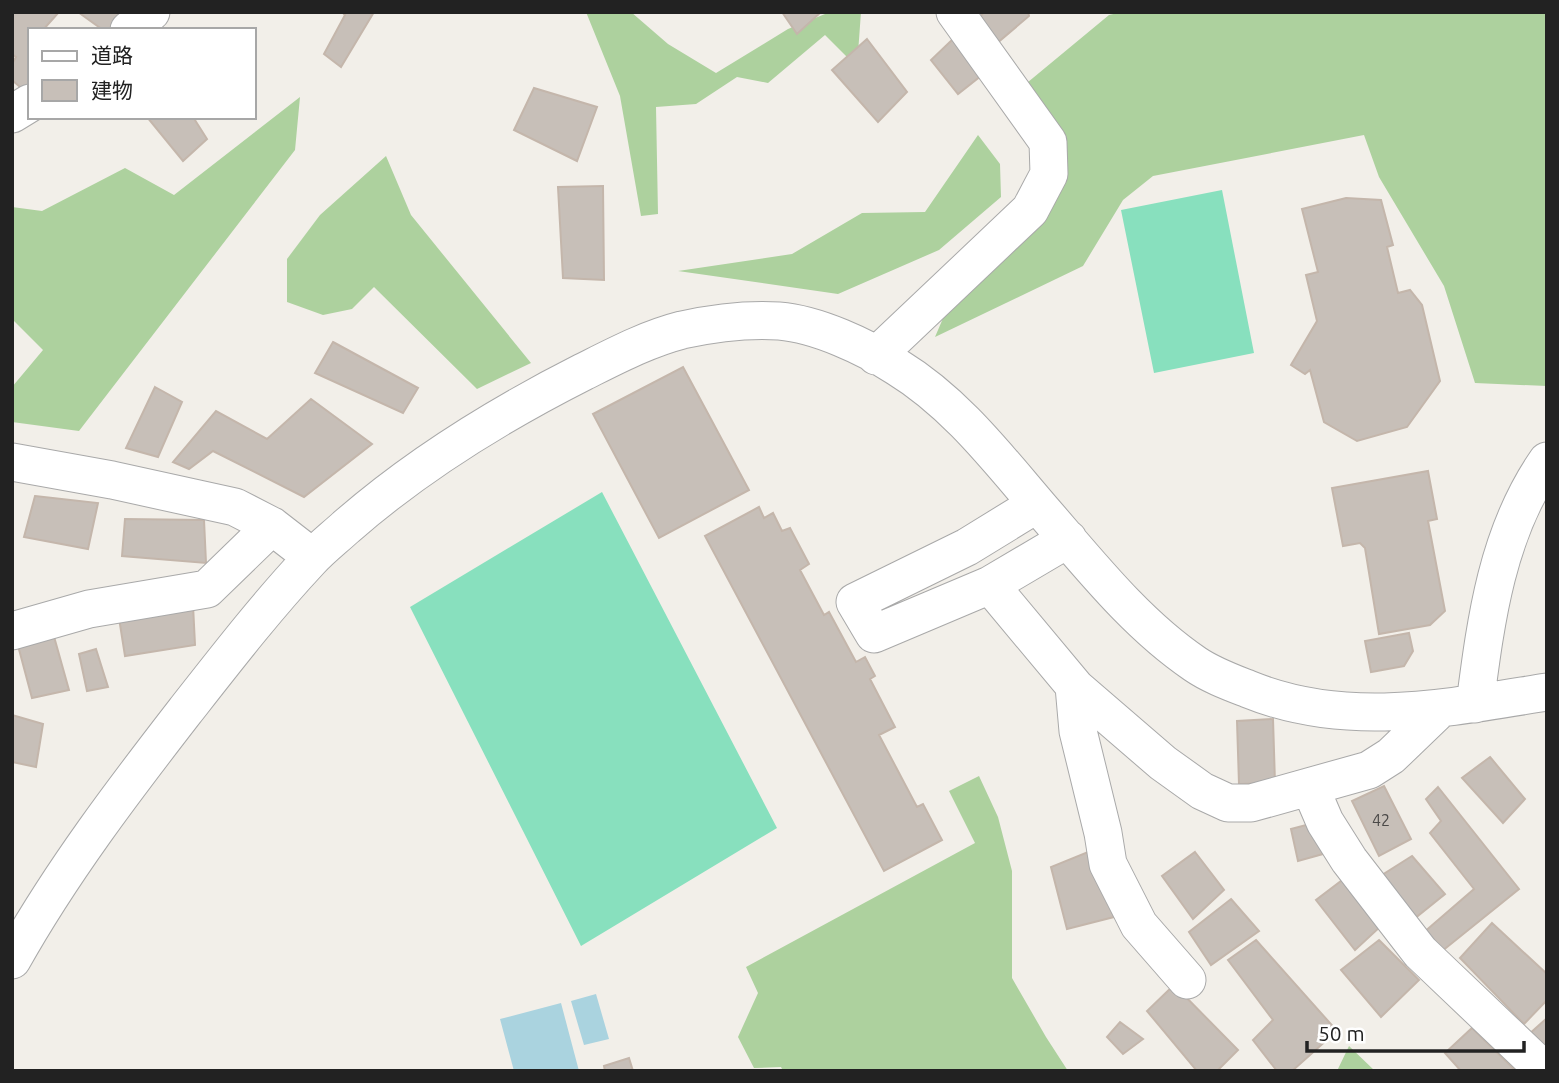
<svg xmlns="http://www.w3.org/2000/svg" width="1559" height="1083" font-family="Ubuntu,'Noto Sans JP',sans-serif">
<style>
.forest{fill:#add19e}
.pitch{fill:#88e0be}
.water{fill:#aad3df}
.building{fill:#c7bfb8;stroke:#c4b6ab;stroke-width:2}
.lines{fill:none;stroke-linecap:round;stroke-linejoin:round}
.minor-casing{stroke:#a9a9a9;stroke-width:39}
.minor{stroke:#fff;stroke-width:37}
.labels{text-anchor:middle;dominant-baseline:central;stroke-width:5;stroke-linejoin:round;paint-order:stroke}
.number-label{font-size:16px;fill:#4b4948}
</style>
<rect width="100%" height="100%" fill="#f2efe9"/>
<path class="forest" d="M586 12H631L668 44 716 73 788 29 830 12H861L857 67 825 35 768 83 737 77 696 104 656 107 658 214 641 216 620 96Z
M1122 12H1547V386L1475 383 1444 286 1379 177 1364 135 1153 176 1123 200 1083 266 935 337 953 295 1025 234 1039 155 1004 102 1109 15Z
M300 97 295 150 79 431 12 422V387L43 350 12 319V207L42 211 125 168 174 195Z
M978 135 1000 164 1001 197 939 250 838 294 678 271 792 254 862 213 925 212Z
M386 156 411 215 531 363 477 389 374 287 352 309 323 315 287 302V259L320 215Z
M979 776 998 817 1012 871V978L1046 1037 1068 1071H783L781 1067 754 1068 738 1037 758 993 746 967 975 843 949 791Z
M1349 1046 1375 1071H1337Z"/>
<path class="pitch" d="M1222 190 1254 353 1154 373 1121 210Z
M602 492 777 828 581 946 410 607Z"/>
<path class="water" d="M596 994 609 1039 584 1045 571 1001Z
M561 1003 579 1071H514L500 1019Z"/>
<path class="building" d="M12 12H59L43 30H30V89L27 93 12 80V64L16 57 12 54Z
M78 12H123L110 30H103Z
M342 12H374L341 67 324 54 345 15Z
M782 12H821L797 34Z
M984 12H1028L1029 16 996 44 977 21Z
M867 39 907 92 878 122 832 70Z
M953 39 982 75 958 94 931 60Z
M534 88 597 107 577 161 514 130Z
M147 117H193L207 139 183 161Z
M603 186 604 280 563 278 558 187Z
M1346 198 1381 200 1393 245 1387 247 1398 293 1410 290 1422 305 1440 381 1407 427 1357 441 1324 422 1310 370 1305 374 1291 365 1317 321 1306 275 1318 272 1302 209Z
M333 342 418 388 403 413 315 373Z
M683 367 749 490 659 538 593 414Z
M155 387 182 402 158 457 126 448Z
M311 399 372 444 304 497 213 451 189 469 173 462 216 411 267 439Z
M1428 471 1437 519 1428 521 1445 611 1430 625 1379 634 1365 548 1360 543 1343 546 1332 488Z
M35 496 98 503 88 549 24 537Z
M759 507 764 518 773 513 782 531 790 528 809 564 800 570 824 615 829 612 856 662 865 657 875 676 870 679 895 727 879 735 917 807 923 804 942 840 884 871 705 536Z
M125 519 204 520 206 563 122 556Z
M193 605 195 645 125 656 119 618Z
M53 633 69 690 32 698 16 638Z
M1409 633 1413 651 1404 666 1371 672 1365 641Z
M96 649 108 687 87 691 79 654Z
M12 715 43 724 36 767 12 762Z
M1273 719 1275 783 1239 784 1237 721Z
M1490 757 1525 799 1503 823 1462 778Z
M1384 786 1411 839 1379 856 1352 801Z
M1438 787 1519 889 1441 952 1423 933 1474 889 1430 833 1441 821 1426 799Z
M1314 823 1323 854 1298 861 1291 829Z
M1088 852 1114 917 1067 929 1051 867Z
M1195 852 1224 890 1193 919 1162 876Z
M1412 856 1445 894 1414 919 1382 875Z
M1345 878 1381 926 1355 950 1316 900Z
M1231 899 1259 931 1211 965 1189 932Z
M1492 923 1547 974V1000L1524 1024 1460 958Z
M1256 940 1337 1031 1292 1071H1277L1253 1040 1273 1020 1228 960Z
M1379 940 1419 980 1381 1017 1341 970Z
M1174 985 1238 1050 1217 1071H1197L1147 1011Z
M1547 1018V1051L1527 1036Z
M1120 1022 1143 1039 1123 1054 1107 1037Z
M1472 1028 1516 1071H1461L1445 1053Z
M629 1058 633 1071H605L604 1066Z"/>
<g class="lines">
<g class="minor-casing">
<path id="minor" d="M129 30 151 12
M12 114 30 103
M876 356 1030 210 1049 174 1048 142 955 12
M12 462 112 480 235 507 272 526 312 557
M1037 504 967 547 855 602 874 634 990 585 1068 539
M990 585 1076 688 1163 763 1202 791 1228 803H1251L1369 770 1391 756 1441 708
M12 631 89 609 207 589 272 526
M1074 686 1078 731 1103 833 1108 864 1139 925 1187 980
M1475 704C1486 619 1497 533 1547 461
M1310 787 1325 822 1349 860 1420 952 1545 1071
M12 960C62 871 123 791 185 711 225 660 266 607 310 560 321 548 334 538 346 527 418 464 498 415 583 372 615 356 647 339 682 330 714 323 747 319 779 321 817 324 866 347 897 367 956 403 999 460 1043 511 1089 564 1136 624 1195 664 1211 675 1230 682 1248 689 1346 729 1446 708 1547 692"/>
</g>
<use href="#minor" class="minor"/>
</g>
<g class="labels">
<g class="number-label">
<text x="1381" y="820">42</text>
</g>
</g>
<rect width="1559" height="1083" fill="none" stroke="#222222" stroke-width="28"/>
<rect x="28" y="28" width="228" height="91" fill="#ffffff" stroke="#a7a7a7" stroke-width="2"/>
<rect x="42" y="51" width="35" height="10" fill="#ffffff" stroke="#a7a7a7" stroke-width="2"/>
<text x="91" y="63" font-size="21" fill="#222222">道路</text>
<rect x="42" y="80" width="35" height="21" fill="#c7bfb8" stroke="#a7a7a7" stroke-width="2"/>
<text x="91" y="98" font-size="21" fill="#222222">建物</text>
<path d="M1307 1041v10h217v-10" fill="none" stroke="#222222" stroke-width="3.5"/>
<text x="1318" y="1041" font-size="21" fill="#222222" stroke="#ffffff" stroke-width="5" paint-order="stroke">50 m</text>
</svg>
